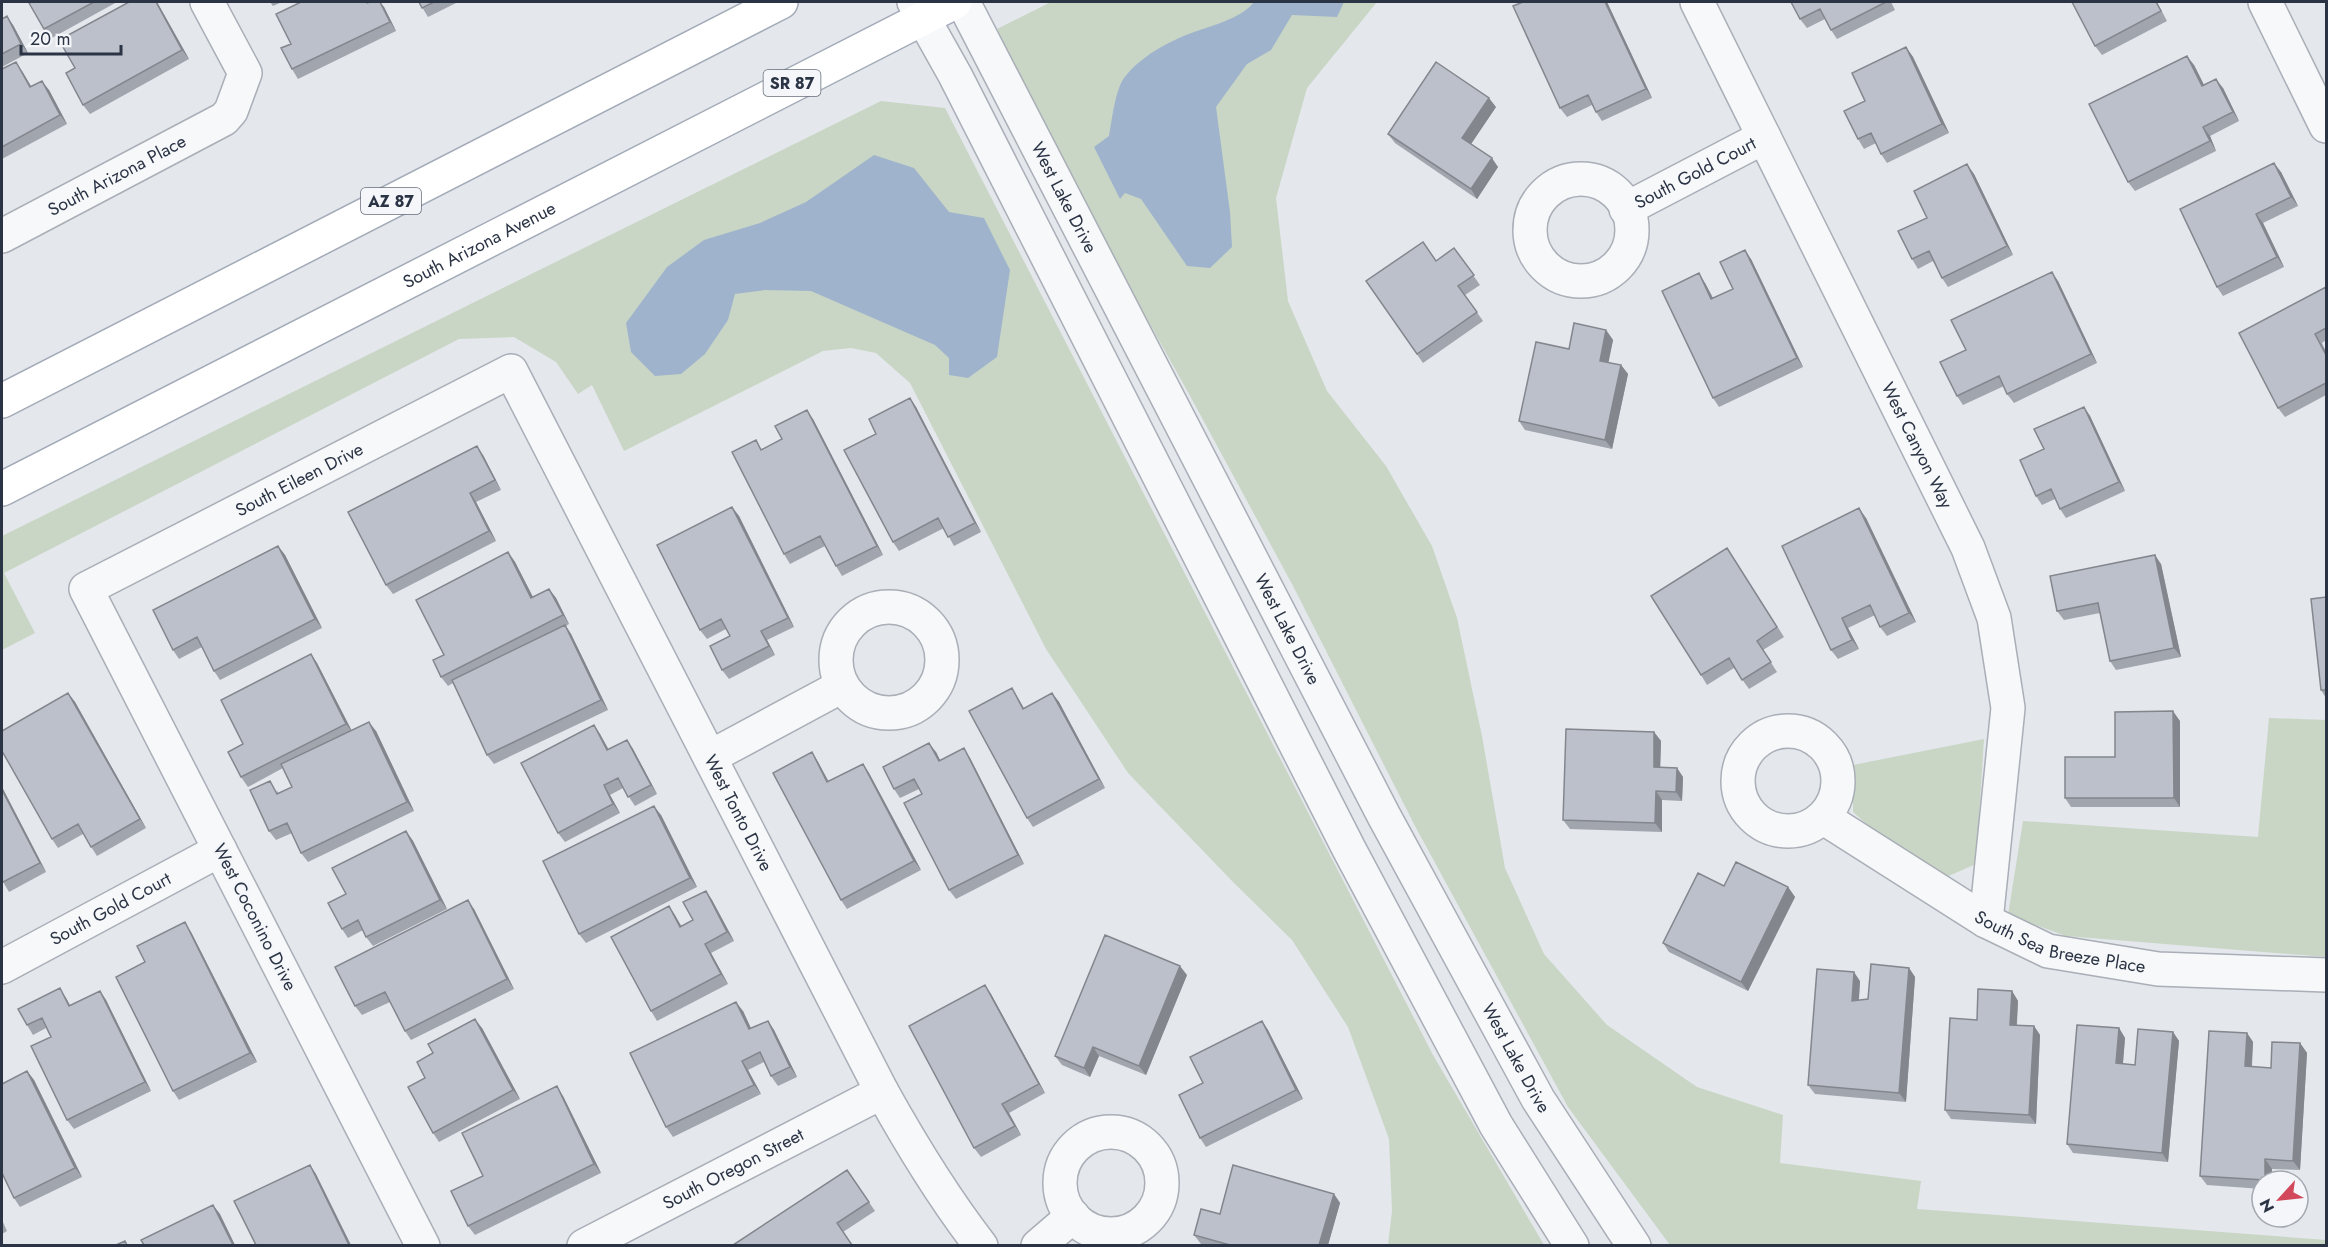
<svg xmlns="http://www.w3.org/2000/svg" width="2328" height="1247" font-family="Jost,sans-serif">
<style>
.green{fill:#c9d6c5}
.water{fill:#9fb4cc}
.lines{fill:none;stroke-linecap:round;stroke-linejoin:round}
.minor-casing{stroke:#a9aeb7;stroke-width:36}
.major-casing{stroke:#a3abb8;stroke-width:36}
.minor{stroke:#f7f8fa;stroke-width:33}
.major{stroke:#fff;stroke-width:33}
.wall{fill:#a1a5ae}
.shaded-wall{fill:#83868d}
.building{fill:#bbc0ca;stroke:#83868d;stroke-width:1.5}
.labels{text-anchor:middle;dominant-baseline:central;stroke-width:5;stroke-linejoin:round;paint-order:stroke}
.shield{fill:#f4f6f9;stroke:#676e7b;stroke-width:1.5}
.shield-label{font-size:16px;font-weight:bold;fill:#2b3445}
.street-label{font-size:18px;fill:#2b3445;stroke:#f4f6f9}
</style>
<rect width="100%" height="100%" fill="#e4e7ec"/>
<path class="green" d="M1051 2H1377L1307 88 1276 198 1288 301 1327 391 1386 466 1432 546 1457 618 1482 736 1505 868 1544 954 1607 1025 1697 1087 1783 1115 1780 1163 1921 1181 1917 1209 2326 1240V1245H1670L1568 1107 1415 826 1292 584 1189 394 1072 185 997 29Z
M881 101 945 108 1433 1055 1544 1245H1388L1392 1211 1389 1139 1348 1027 1292 940 1234 883 1128 773 1046 649 910 383 876 353 851 348 823 351 624 451 592 385 578 394 556 362 514 337 459 339 4 573 35 633 2 650V536Z
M2269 718 2326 720V957L2066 936 2008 915 2023 821 2258 837Z
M1984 739 1976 864 1944 878 1895 850 1853 812V765Z"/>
<path class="water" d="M1254 2H1344L1337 17 1292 15 1271 50 1247 64 1216 107 1230 212 1232 247 1210 268 1187 266 1141 199 1125 193 1120 199 1094 147 1109 136C1112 120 1115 91 1124 78 1143 53 1177 37 1206 28 1223 22 1243 16 1254 2Z
M874 155 914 168 949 212 984 218 1010 270 997 357 968 378 949 375V358L935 345 811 291 765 290 735 294 728 320 705 354 681 374 655 376 631 352 626 323 667 267 704 240 760 223 806 202Z"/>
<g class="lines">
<g class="minor-casing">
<g id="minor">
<path d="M914 2 955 75 1349 849 1496 1125 1572 1246"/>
<path id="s1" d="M963 2 1384 816 1538 1099 1634 1246"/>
<path id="s2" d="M1697 2 1968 548 1994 618 2008 708 1986 921"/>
<path d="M2265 2 2326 126"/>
<circle cx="1581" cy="230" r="51"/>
<path id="s3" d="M1626 209 1764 137"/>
<path id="s4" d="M2 236 224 119 231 111 245 73 207 2"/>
<circle cx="889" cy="660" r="53"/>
<circle cx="1788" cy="781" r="50"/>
<path d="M710 757 842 686"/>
<path id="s5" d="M1824 818 1986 921 2048 951 2158 969 2326 975"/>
<path id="s6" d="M2 967 220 850"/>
<circle cx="1111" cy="1183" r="51"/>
<path id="s7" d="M423 1246 86 589 511 371 882 1092C912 1146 943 1197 981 1246"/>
<path id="s8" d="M584 1246 882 1092"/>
<path d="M1038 1246 1073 1216"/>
</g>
</g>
<g class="major-casing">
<g id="major">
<path d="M2 401 781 2"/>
<path id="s9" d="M2 489 955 2"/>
</g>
</g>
<use href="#minor" class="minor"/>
<use href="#major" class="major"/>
</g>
<path class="wall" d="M32 2H117L50 39 44 29Z
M157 2 189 59 90 114 83 105Z
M270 2H282L273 6Z
M301 2H368L384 7 396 31 298 79 292 69 291 44Z
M419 2H458L428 17Z
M1523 2H1607L1652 98 1602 121 1596 112 1592 105 1567 117 1560 108Z
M1791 2H1891L1895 10 1837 39 1831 30 1825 19 1807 28 1800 19Z
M2072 2H2157L2167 21 2102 55 2095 46Z
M2 19 13 25 28 53 2 67Z
M1906 47 1913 57 1949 133 1887 163 1881 154 1876 143 1864 149 1858 139 1865 101Z
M2194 65 2204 85 2223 88 2239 121 2210 136 2216 151 2135 191 2128 182Z
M2 69 22 71 31 87 49 90 67 124 2 159Z
M1496 107 1471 144 1498 167 1477 199 1395 143 1388 134Z
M2281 172 2298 206 2263 223 2284 267 2223 296 2217 287 2180 209Z
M1974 174 2013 255 1948 287 1942 278 1933 261 1918 269 1912 259 1927 218Z
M1454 248 1480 285 1465 295 1483 321 1423 363 1366 281 1436 261Z
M1751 259 1803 367 1719 407 1713 398 1705 283 1713 298 1733 289Z
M2058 281 2097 363 2014 403 2007 394 2004 386 1963 405 1957 396 1966 350Z
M2326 287V340L2322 343 2326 352V395L2285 417 2278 408Z
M1606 330 1613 340 1608 362 1621 365 1628 374 1612 449 1525 430 1519 421 1569 349Z
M910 398 916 407 981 532 954 546 944 528 899 551 893 542Z
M2084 407 2090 416 2125 491 2066 518 2060 509 2055 499 2042 505 2036 496 2044 449Z
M813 419 883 555 842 576 836 566 825 546 790 564 784 554 762 449 782 439Z
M483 455 501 490 476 502 496 541 393 594 386 585Z
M732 507 739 516 794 627 767 640 775 655 729 679 722 670 730 636 726 629 707 639 700 630Z
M1866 518 1916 622 1887 636 1880 627 1875 615 1848 628 1859 649 1838 659 1831 650Z
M278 546 285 555 322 628 220 680 214 671 202 647 179 659 173 650Z
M508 552 515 562 533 597 549 589 556 598 569 624 566 626 571 634 608 710 494 764 487 755 453 683 448 686 441 677 444 655Z
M1733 557 1784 637 1763 650 1777 672 1749 689 1734 668 1707 685 1701 675Z
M2161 564 2181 657 2116 670 2110 661 2100 613 2064 620 2057 611Z
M2326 597V698L2321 690Z
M311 654 317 663 351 730 376 731 414 811 308 862 301 853 292 833 276 840 269 831 277 790 278 793 292 787 283 768 248 787 241 777 243 744Z
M68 693 75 702 146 828 97 856 83 834 58 848 52 839Z
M1052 693 1059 702 1105 788 1033 827 1027 818 1018 698 1024 708Z
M2180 721V807H2071L2065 798 2115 757Z
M594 725 600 734 608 750 627 740 633 749 657 794 635 806 623 788 610 795 620 813 565 842 558 833Z
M1654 732 1661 741 1660 767 1677 768 1683 777 1682 801 1662 800V832L1570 829 1563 820Z
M812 752 818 762 829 782 863 764 869 773 921 870 847 909 841 900Z
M936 752 940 760 970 758 1024 864 956 899 949 890 922 794 919 789 900 798 894 789Z
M2 787 46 872 9 892 2 880Z
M661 815 697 887 586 943 579 934Z
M406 831 413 841 447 909 373 946 366 937 363 930 348 938 342 929 346 894Z
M1724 886 1788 887 1795 897 1748 991 1669 952 1663 943Z
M706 891 712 900 734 941 711 953 728 984 657 1021 651 1011 669 906 681 927 693 920Z
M474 909 514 989 411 1040 405 1031 390 1002 362 1015 355 1006Z
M191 932 257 1062 179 1100 173 1091 145 962Z
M1909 968 1915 977 1906 1102 1815 1094 1808 1085 1860 981 1859 1000 1868 999Z
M1187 975 1146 1075 1099 1056 1090 1077 1062 1065 1055 1056Z
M985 985 991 994 1045 1093 1009 1113 1021 1135 981 1157 974 1148Z
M100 991 106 1000 151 1091 74 1129 67 1120 51 1037 46 1028 33 1035 27 1025 66 998 70 1005Z
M2012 991 2018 1001 2017 1025 2034 1026 2040 1035 2036 1124 1951 1119 1945 1110 1977 1020Z
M743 1011 751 1029 768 1021 774 1030 797 1077 778 1086 771 1076 764 1062 748 1070 761 1094 673 1137 666 1127Z
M1262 1021 1268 1030 1303 1099 1206 1147 1200 1138 1203 1083Z
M482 1028 520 1099 439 1142 433 1133 425 1078Z
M2119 1028 2125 1038 2123 1064 2135 1065 2173 1032 2179 1041 2168 1162 2073 1153 2067 1144Z
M2247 1033 2253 1042 2252 1067 2271 1068 2300 1043 2307 1053 2300 1170 2272 1169 2271 1181H2262V1189L2207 1185 2200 1176Z
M27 1071 34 1080 82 1177 20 1207 14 1198Z
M563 1096 601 1173 475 1235 468 1226 483 1176Z
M847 1170 875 1211 843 1232 733 1245Z
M1334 1194 1340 1203 1328 1245H1205L1201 1244 1194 1235Z
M2 1220 7 1231 2 1234Z"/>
<path class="shaded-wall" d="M156 2H157L189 59 182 50Z
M380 2 384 7 396 31 390 22Z
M1605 2H1607L1652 98 1646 89Z
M7 16 13 25 28 53 21 44Z
M1906 47 1913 57 1949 133 1942 124Z
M2187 56 2194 65 2209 95 2202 86Z
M16 62 22 71 37 96 30 87Z
M2216 79 2223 88 2239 121 2233 112Z
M42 81 49 90 67 124 60 115Z
M1489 98 1496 107 1469 147 1462 138Z
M2203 127 2210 136 2216 151 2210 141Z
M1492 158 1498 167 1477 199 1471 189Z
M2274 163 2281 172 2298 206 2291 197Z
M1967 164 1974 174 2013 255 2007 246Z
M2256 214 2263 223 2284 267 2277 257Z
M1745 250 1751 259 1803 367 1797 358Z
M2052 272 2058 281 2097 363 2091 354Z
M1699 273 1705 283 1718 308 1711 299Z
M1606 330 1613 340 1607 370 1600 361Z
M2315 334 2326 352V355Z
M1621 365 1628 374 1612 449 1605 440Z
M910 398 916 407 981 532 975 523Z
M2084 407 2090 416 2125 491 2119 482Z
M807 410 813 419 883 555 877 546Z
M477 446 483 455 501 490 495 480Z
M470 493 476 502 496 541 489 531Z
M732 507 739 516 794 627 788 618Z
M1859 508 1866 518 1916 622 1909 613Z
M278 546 285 555 322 628 315 619Z
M508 552 515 562 538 607 531 598Z
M2155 555 2161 564 2181 657 2174 648Z
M549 589 556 598 569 624 563 615Z
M1842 618 1848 628 1859 649 1852 640Z
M565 625 571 634 608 710 601 700Z
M761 631 767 640 775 655 769 646Z
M311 654 317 663 353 733 346 724Z
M1012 688 1018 698 1029 718 1023 709Z
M68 693 75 702 146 828 140 819Z
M1052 693 1059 702 1105 788 1099 779Z
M2173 711 2180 721V807L2174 798Z
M369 722 376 731 414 811 407 802Z
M594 725 600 734 614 759 607 750Z
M1654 732 1661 741 1660 776 1654 767Z
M627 740 633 749 657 794 651 785Z
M929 743 936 752 945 770 939 761Z
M964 748 970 758 1024 864 1018 855Z
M812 752 818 762 834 792 827 782Z
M863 764 869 773 921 870 914 861Z
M1677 768 1683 777 1682 801 1676 792Z
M604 785 610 795 620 813 613 804Z
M2 787 46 872 40 863 2 790Z
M1656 791 1662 800V832L1655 823Z
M654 806 661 815 697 887 690 878Z
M406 831 413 841 447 909 440 900Z
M1788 887 1795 897 1748 991 1741 982Z
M706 891 712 900 734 941 727 932Z
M468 900 474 909 514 989 507 979Z
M669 906 675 915 687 936 680 927Z
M185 922 191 932 257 1062 250 1053Z
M705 944 711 953 728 984 721 974Z
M1180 966 1187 975 1146 1075 1139 1066Z
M1909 968 1915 977 1906 1102 1899 1093Z
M1854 972 1860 981 1858 1010 1852 1001Z
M985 985 991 994 1045 1093 1039 1084Z
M60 988 66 998 75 1015 69 1006Z
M100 991 106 1000 151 1091 145 1082Z
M2012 991 2018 1001 2016 1034 2010 1025Z
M736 1002 743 1011 756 1039 749 1029Z
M475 1019 482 1028 520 1099 513 1090Z
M768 1021 774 1030 797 1077 790 1067Z
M1262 1021 1268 1030 1303 1099 1296 1090Z
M2034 1026 2040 1035 2036 1124 2029 1115Z
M2119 1028 2125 1038 2122 1073 2116 1063Z
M2173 1032 2179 1041 2168 1162 2162 1153Z
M2247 1033 2253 1042 2251 1075 2245 1066Z
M2300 1043 2307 1053 2300 1170 2293 1161Z
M1093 1047 1099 1056 1090 1077 1084 1068Z
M742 1061 748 1070 761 1094 754 1085Z
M27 1071 34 1080 82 1177 75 1168Z
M557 1086 563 1096 601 1173 594 1164Z
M1002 1104 1009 1113 1021 1135 1015 1126Z
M2265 1159 2272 1169 2271 1181H2265Z
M310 1165 316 1174 351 1245H349Z
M1334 1194 1340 1203 1328 1245H1319Z
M213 1205 220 1214 235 1245H233Z"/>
<path class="building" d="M32 2H94L44 29 29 3Z
M129 2H156L182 50 83 105 66 73 75 68 59 40Z
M301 2H366L367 3 370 2H380L390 22 292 69 281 48 291 44 276 14Z
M419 2H434L422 8Z
M1523 2H1605L1646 89 1596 112 1588 95 1560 108 1513 6Z
M1791 2H1886L1831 30 1820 9 1800 19Z
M2072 2H2156L2161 11 2095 46Z
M7 16 21 44 2 54V19Z
M1906 47 1942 124 1881 154 1871 133 1858 139 1844 111 1865 101 1852 73Z
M2187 56 2202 86 2216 79 2233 112 2203 127 2210 141 2128 182 2089 104Z
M16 62 30 87 42 81 60 115 2 147V69Z
M1436 62 1489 98 1462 138 1492 158 1471 189 1388 134Z
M2274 163 2291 197 2256 214 2277 257 2217 287 2180 209Z
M1967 164 2007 246 1942 278 1929 251 1912 259 1898 231 1927 218 1914 191Z
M1423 242 1436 261 1454 248 1474 275 1458 286 1477 312 1417 354 1366 281Z
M1745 250 1797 358 1713 398 1662 291 1699 273 1711 299 1733 289 1720 262Z
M2052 272 2091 354 2007 394 1999 376 1957 396 1940 362 1966 350 1951 320Z
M2326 287V328L2315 334 2326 355V383L2278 408 2239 333Z
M1574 323 1606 330 1600 361 1621 365 1605 440 1519 421 1536 342 1569 349Z
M910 398 975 523 948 537 938 518 893 542 844 450 876 434 869 419Z
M2084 407 2119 482 2060 509 2051 489 2036 496 2020 460 2044 449 2034 429Z
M807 410 877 546 836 566 820 536 784 554 732 452 756 440 761 450 782 439 775 426Z
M477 446 495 480 470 493 489 531 386 585 348 512Z
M732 507 788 618 761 631 769 646 722 670 710 646 730 636 721 619 700 630 657 545Z
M1859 508 1909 613 1880 627 1870 605 1842 618 1852 640 1831 650 1782 546Z
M278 546 315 619 214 671 197 637 173 650 153 610Z
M1727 548 1777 627 1757 641 1771 662 1742 680 1729 658 1701 675 1651 596Z
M508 552 531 598 549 589 563 615 441 677 433 660 444 655 416 600Z
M2155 555 2174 648 2110 661 2098 603 2057 611 2050 576Z
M2326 597V690H2321L2311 599Z
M565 625 601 700 487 755 452 680Z
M311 654 346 724 241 777 228 752 243 744 221 700Z
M1012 688 1023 709 1052 693 1099 779 1027 818 969 711Z
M68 693 140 819 91 847 78 824 52 839 2 751V731Z
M2173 711 2174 798H2065V757H2115V712Z
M369 722 407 802 301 853 287 823 269 831 250 790 270 781 277 794 292 787 281 764Z
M594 725 607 750 627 740 651 785 628 797 618 778 604 785 613 804 558 833 521 763Z
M1566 729 1654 732V767L1677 768 1676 792 1656 791 1655 823 1563 820Z
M929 743 939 761 964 748 1018 855 949 890 904 803 922 794 914 779 894 789 883 767Z
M812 752 827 782 863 764 914 861 841 900 773 773Z
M2 790 40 863 3 882 2 880Z
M654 806 690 878 579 934 543 861Z
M406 831 440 900 366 937 358 920 342 929 328 903 346 894 332 868Z
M1736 862 1788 887 1741 982 1663 943 1698 873 1724 886Z
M706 891 727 932 705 944 721 974 651 1011 611 937 669 906 680 927 693 920 683 902Z
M468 900 507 979 405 1031 385 992 355 1006 335 967Z
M185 922 250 1053 173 1091 116 977 145 962 137 946Z
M1105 935 1180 966 1139 1066 1093 1047 1084 1068 1055 1056Z
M1871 964 1909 968 1899 1093 1808 1085 1817 969 1854 972 1852 1001 1868 999Z
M985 985 1039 1084 1002 1104 1015 1126 974 1148 909 1026Z
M60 988 69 1006 100 991 145 1082 67 1120 31 1046 51 1037 42 1018 27 1025 18 1009Z
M1978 989 2012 991 2010 1025 2034 1026 2029 1115 1945 1110 1950 1018 1977 1020Z
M736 1002 749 1029 768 1021 790 1067 771 1076 760 1052 742 1061 754 1085 666 1127 630 1053Z
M475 1019 513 1090 433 1133 408 1087 425 1078 417 1062 433 1053 428 1044Z
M1262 1021 1296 1090 1200 1138 1179 1095 1203 1083 1190 1057Z
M2077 1025 2119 1028 2116 1063 2135 1065 2138 1029 2173 1032 2162 1153 2067 1144Z
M2209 1031 2247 1033 2245 1066 2271 1068 2272 1042 2300 1043 2293 1161 2265 1159V1180L2200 1176Z
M27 1071 75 1168 14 1198 2 1173V1084Z
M557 1086 594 1164 468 1226 451 1191 483 1176 462 1133Z
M310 1165 349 1245H256L234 1201Z
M1233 1165 1334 1194 1319 1245H1230L1194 1235 1201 1209 1220 1214Z
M847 1170 869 1202 837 1223 852 1245H733Z
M213 1205 233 1245H144L141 1240Z
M125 1241 127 1245H116Z"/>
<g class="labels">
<g class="shield">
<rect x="763.5" y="70" width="57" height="26" rx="4.5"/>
<rect x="361" y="188" width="60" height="26" rx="4.5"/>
</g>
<g class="shield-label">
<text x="792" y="83">SR 87</text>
<text x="391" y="201">AZ 87</text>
</g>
<g class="street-label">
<text stroke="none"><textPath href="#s3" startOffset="78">South Gold Court</textPath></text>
<text stroke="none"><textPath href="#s4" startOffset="130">South Arizona Place</textPath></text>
<text stroke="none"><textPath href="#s1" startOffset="220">West Lake Drive</textPath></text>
<text stroke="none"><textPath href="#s9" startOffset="536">South Arizona Avenue</textPath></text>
<text stroke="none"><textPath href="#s2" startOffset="495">West Canyon Way</textPath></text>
<text stroke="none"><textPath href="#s7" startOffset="978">South Eileen Drive</textPath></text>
<text stroke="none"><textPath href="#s1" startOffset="706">West Lake Drive</textPath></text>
<text stroke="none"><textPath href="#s7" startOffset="1713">West Tonto Drive</textPath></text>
<text stroke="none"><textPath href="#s6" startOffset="123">South Gold Court</textPath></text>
<text transform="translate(255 917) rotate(63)">West Coconino Drive</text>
<text stroke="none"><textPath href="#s5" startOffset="270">South Sea Breeze Place</textPath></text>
<text stroke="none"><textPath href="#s1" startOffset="1192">West Lake Drive</textPath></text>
<text stroke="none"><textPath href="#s8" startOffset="168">South Oregon Street</textPath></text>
</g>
</g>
<rect width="2328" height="1247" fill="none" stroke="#2b3445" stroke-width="6"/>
<g transform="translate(2280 1199) rotate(243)"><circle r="28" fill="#f4f6f9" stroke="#a4a8b1" stroke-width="1.5"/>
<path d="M0-4.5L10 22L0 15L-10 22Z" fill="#d1495b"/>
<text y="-9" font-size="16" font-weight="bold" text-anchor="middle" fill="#2b3445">N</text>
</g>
<path d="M21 45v9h100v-9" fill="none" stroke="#2b3445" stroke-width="3"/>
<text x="30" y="45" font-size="18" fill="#2b3445" stroke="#f4f6f9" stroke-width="4.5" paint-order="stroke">20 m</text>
</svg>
